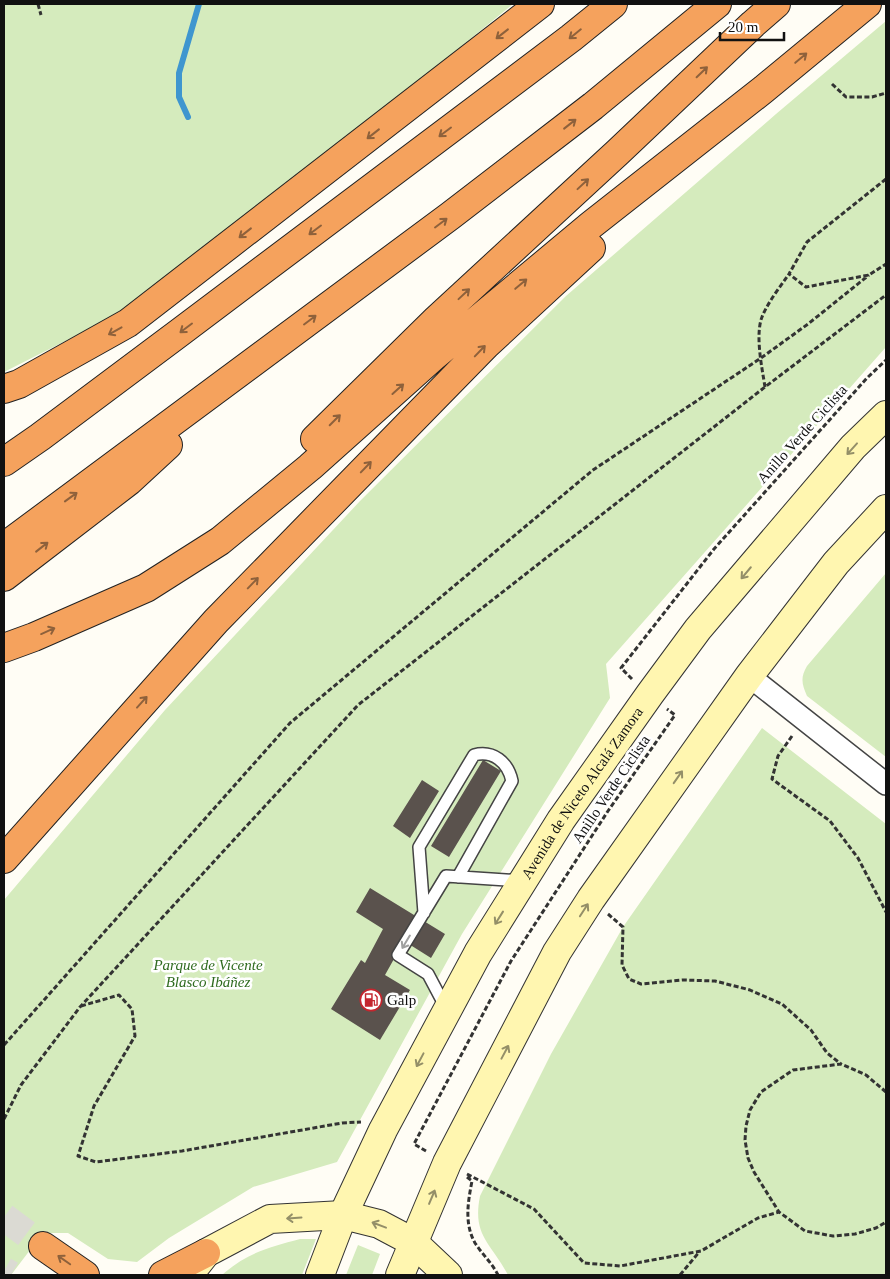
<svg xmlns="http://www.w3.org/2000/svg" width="890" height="1279" font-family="Georgia,serif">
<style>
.green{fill:#d5ebbd}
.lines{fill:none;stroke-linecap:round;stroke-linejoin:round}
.stream{stroke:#3f96cf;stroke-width:6}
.building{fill:#5a524d}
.highway-tunnel{stroke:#dbdad3;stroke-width:28;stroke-dasharray:28 14;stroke-linecap:butt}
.lane-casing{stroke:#444;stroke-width:14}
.street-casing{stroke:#444;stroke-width:24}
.secondary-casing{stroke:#333;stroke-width:30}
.highway-casing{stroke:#222;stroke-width:30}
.path{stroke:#333;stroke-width:3;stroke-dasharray:5 2.5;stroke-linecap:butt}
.lane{stroke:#fff;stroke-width:11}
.street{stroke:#fff;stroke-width:21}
.secondary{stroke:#fff6b0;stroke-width:28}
.highway{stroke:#f5a25d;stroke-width:28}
.oneway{stroke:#8e613b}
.oneway2{stroke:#948f68}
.oneway3{stroke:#a0a0a0}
.labels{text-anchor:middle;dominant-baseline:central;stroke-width:5;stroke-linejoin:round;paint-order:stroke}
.street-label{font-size:15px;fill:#111;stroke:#fff}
.park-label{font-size:15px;font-style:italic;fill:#2f6b1f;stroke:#fff}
.poi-label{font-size:15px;fill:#111;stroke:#fff;text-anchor:start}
</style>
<rect width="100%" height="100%" fill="#fffdf5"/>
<path class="green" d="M4 4H513L260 211 183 270 103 322 4 372Z
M886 21V347L606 664 610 698 462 934 337 1162 253 1187 169 1238 137 1262 108 1259 68 1233H43L11 1275H4V900L165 710 360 501 566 296 776 114Z
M886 573V757L807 696C802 684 800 678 807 666Z
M762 728 886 824V1275H508C491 1243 472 1236 480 1196L551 1054 623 927Z
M300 1239H316L302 1275H222C246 1253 270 1247 300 1239Z
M358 1245 380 1254 372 1275H346Z"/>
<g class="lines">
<path class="stream" d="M188 117 179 97V73L199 4"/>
</g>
<path class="building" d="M483 760 501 771 449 857 431 846Z
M422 780 439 791 410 838 393 826Z
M370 888 445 934 431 958 404 941 385 975 410 990 380 1040 331 1009 361 960 365 963 383 929 356 912Z"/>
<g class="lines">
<path class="highway-tunnel" d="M4 1217 43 1246
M4 1271 11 1275"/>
<g class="lane-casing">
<path id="lane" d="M424 913 419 847 474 755C493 750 508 762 512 781L458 877
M446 1008 428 974 398 955 446 876 521 881"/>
</g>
<g class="street-casing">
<path id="street" d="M749 676 886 784"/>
</g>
<g class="secondary-casing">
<g id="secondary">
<path d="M191 1272 206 1253 270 1219 343 1215 379 1224 413 1242 448 1275"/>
<path id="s1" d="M320 1275 343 1215 383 1130 478 953 561 820 650 694 698 629 853 447 886 415"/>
<path d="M400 1275 447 1163 557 952 591 899 749 676 836 563 886 509"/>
</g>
</g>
<g class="highway-casing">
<path id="highway" d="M4 389 19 384 128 323 540 4
M315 439 437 319 618 152 753 24 776 4
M4 462 40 437 179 333 571 38 613 4
M4 547 450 216 593 106 717 4
M4 577 129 481 168 445
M4 648 34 637 146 588 220 541 310 467 433 357 591 225 764 89 867 4
M4 859 216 621 486 345 591 248
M43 1246 85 1275
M163 1275 206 1253"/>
</g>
<path class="path" d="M38 4 41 15
M832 84 846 97H872L886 93
M886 179 807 242 789 274 806 287 869 275 886 264
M765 387C762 368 755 335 762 317 768 302 780 287 789 274
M632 679 621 668 714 549 867 378 886 360
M792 736 778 756 772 779 830 821 858 858 886 912
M608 914 623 927 622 965 629 979 641 984 683 980 715 981 750 990 782 1004 811 1030 827 1053 841 1064
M81 1006 119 995 132 1009 135 1036 94 1106 78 1156 96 1162 182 1151 342 1123 361 1122
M4 1045 290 723 593 470 761 358 808 324 869 275
M886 1092 866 1075 841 1064 793 1070 761 1092 750 1110 746 1126 745 1140 748 1158 754 1172 779 1212 805 1231 833 1236 855 1234 876 1228 886 1222
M4 1119 21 1085 80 1007 358 705 765 387 886 295
M426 1151 414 1144 511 961 608 811 675 715 667 709
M467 1174 534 1209 584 1263 620 1266 701 1251 758 1218 779 1212
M467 1177 472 1181C468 1202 464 1223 475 1243 482 1254 492 1263 498 1275
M680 1275 700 1251"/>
<use href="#lane" class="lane"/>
<use href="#street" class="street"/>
<use href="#secondary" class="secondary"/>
<use href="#highway" class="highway"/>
</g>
<defs><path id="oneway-shaft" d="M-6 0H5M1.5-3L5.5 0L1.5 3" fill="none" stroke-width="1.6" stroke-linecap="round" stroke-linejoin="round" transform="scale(1.25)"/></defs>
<g class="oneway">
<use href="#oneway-shaft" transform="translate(502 34) rotate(142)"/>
<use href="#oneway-shaft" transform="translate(575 34) rotate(141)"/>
<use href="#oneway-shaft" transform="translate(801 58) rotate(-40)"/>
<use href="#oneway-shaft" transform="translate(702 72) rotate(-44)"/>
<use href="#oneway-shaft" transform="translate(570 124) rotate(-38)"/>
<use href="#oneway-shaft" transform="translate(445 132) rotate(143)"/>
<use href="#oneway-shaft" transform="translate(373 134) rotate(142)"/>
<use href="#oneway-shaft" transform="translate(583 184) rotate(-43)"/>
<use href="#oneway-shaft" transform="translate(441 223) rotate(-37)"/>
<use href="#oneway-shaft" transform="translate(315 230) rotate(143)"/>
<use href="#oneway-shaft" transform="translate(245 233) rotate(142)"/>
<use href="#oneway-shaft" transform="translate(521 284) rotate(-40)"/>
<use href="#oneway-shaft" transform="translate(464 294) rotate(-43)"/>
<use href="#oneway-shaft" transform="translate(310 320) rotate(-37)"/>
<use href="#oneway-shaft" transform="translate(186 328) rotate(143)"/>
<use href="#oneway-shaft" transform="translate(115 331) rotate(151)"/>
<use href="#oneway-shaft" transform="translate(480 351) rotate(-46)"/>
<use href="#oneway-shaft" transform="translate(398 389) rotate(-42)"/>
<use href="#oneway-shaft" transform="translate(335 420) rotate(-45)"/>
<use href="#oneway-shaft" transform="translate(366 467) rotate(-46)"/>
<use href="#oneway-shaft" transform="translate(71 497) rotate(-36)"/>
<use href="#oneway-shaft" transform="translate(42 547) rotate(-38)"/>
<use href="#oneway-shaft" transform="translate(253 583) rotate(-46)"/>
<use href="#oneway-shaft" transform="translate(48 631) rotate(-24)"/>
<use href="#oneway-shaft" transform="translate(142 702) rotate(-48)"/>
<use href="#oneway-shaft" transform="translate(64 1260) rotate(-145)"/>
</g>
<g class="oneway2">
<use href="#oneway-shaft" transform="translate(852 449) rotate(132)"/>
<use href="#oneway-shaft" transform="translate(746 573) rotate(130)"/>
<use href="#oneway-shaft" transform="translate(678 777) rotate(-55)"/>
<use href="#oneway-shaft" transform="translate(584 910) rotate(-57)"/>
<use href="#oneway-shaft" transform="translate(499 918) rotate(122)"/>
<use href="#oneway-shaft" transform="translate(505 1052) rotate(-62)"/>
<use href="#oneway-shaft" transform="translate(420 1060) rotate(118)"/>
<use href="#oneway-shaft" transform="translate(432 1197) rotate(-67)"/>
<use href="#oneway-shaft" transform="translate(294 1218) rotate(176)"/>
<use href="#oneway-shaft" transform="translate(379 1225) rotate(-159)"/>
</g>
<use class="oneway3" href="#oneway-shaft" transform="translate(406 942) rotate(121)"/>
<defs>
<g id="fuel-ring" transform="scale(1.125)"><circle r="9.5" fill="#fff" stroke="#c4262e" stroke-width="1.5"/><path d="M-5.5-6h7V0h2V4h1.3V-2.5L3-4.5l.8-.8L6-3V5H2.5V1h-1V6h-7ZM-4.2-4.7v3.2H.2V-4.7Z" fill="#c4262e"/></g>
</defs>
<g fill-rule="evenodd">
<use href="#fuel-ring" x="371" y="1000"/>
</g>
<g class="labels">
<g class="street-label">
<text transform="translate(802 434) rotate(-48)">Anillo Verde Ciclista</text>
<text transform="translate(611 789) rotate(-56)">Anillo Verde Ciclista</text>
<text stroke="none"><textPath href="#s1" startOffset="550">Avenida de Niceto Alcalá Zamora</textPath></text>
</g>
<g class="park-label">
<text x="208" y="965">Parque de Vicente<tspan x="208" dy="17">Blasco Ibáñez</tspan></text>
</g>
<g class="poi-label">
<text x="387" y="1000">Galp</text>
</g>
</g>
<rect width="890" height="1279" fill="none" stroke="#111111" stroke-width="10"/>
<path d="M720 32v8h64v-8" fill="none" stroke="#111111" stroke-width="2.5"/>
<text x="728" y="32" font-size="15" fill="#111111" stroke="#ffffff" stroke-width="4" paint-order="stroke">20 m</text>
</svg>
